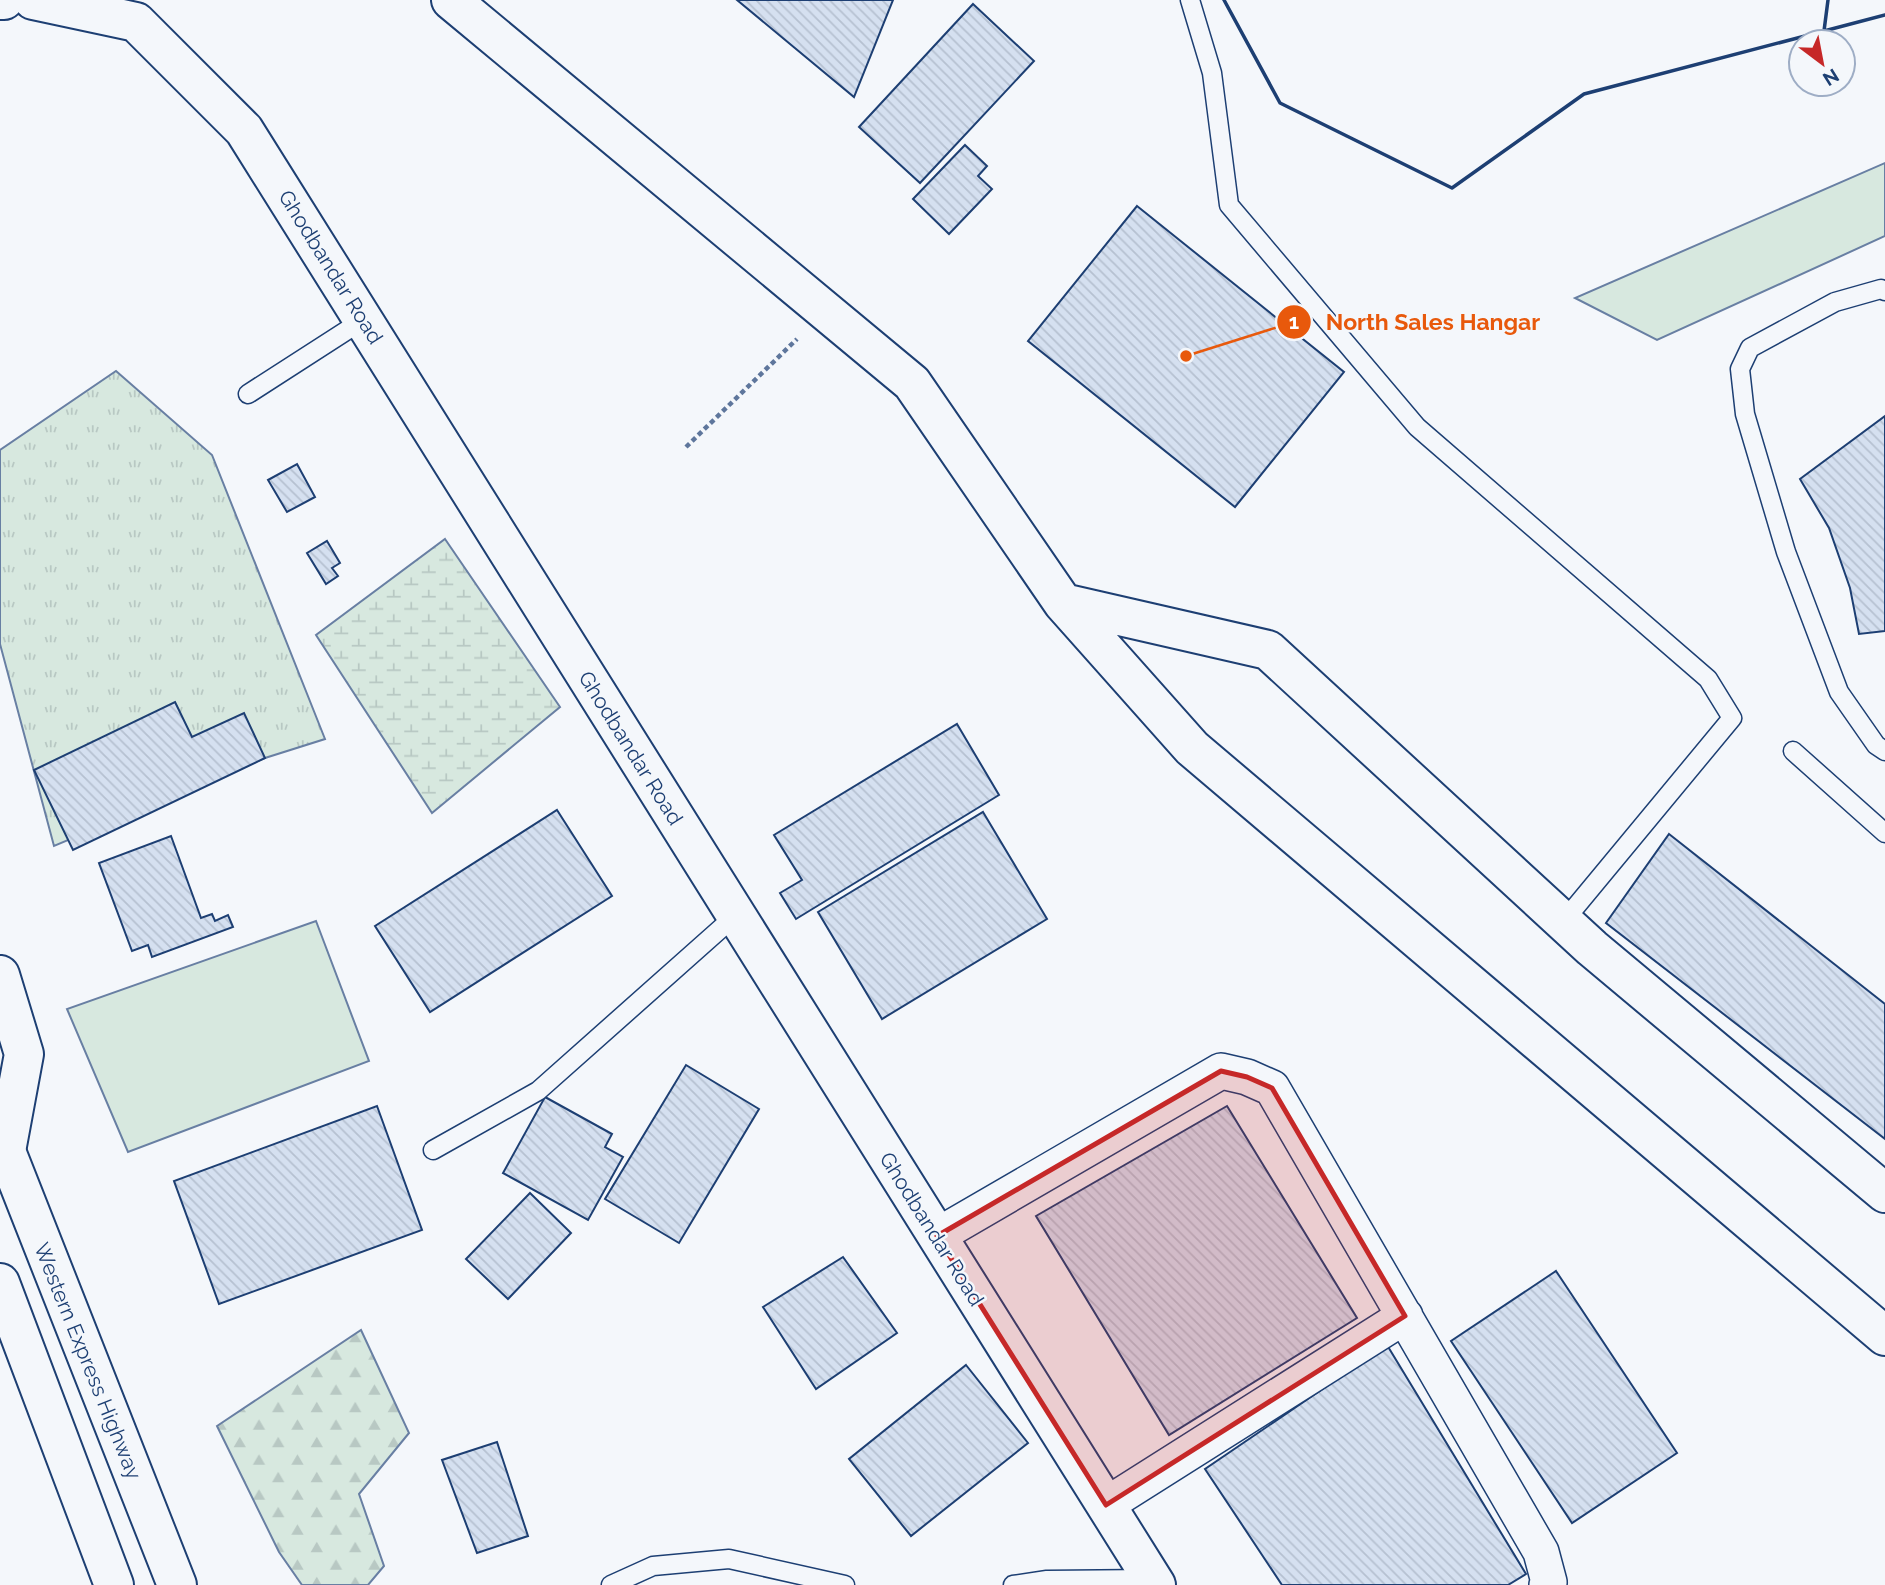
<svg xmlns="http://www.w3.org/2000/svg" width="1885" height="1585" font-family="Raleway,sans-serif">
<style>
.green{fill:#d7e8df;stroke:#687fa3;stroke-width:2}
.forest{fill:url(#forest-firs);stroke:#687fa3;stroke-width:2}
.wetland{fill:url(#wetland-marsh);stroke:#687fa3;stroke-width:2}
.park{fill:url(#park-tufts);stroke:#687fa3;stroke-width:2}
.building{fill:url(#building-back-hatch);stroke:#1d3f73;stroke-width:2}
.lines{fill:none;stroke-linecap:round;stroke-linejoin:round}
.service-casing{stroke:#1d3f73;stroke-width:21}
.minor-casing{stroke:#1d3f73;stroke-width:38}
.tertiary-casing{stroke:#1d3f73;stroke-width:42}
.trunk-casing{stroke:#1d3f73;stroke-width:42}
.path{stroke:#5e769c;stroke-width:4.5;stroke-dasharray:5 3.5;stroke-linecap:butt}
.service{stroke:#f4f7fb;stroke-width:18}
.minor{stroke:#f4f7fb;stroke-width:35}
.tertiary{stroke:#f4f7fb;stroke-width:38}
.trunk{stroke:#f4f7fb;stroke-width:38}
.wall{stroke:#1d3f73;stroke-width:3.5}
.marked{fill:#c62828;fill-opacity:0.2;stroke:#c62828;stroke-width:5;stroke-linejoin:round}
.labels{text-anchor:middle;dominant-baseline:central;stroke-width:5;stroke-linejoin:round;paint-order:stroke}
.street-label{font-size:21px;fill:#1d3f73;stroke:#f4f7fb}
.leader{fill:none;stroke:#e8590c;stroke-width:2.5}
.callout-dot{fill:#e8590c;stroke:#f4f7fb;stroke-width:2.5}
.mark-label{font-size:21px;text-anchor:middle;font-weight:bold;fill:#fff}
.callout-label{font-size:23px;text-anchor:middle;font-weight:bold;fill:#e8590c;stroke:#f4f7fb;stroke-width:5;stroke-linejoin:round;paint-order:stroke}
</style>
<defs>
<pattern id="forest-firs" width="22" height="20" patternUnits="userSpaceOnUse" patternTransform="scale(1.75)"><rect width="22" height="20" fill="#d7e8df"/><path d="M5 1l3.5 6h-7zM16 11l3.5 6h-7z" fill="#b8c8c3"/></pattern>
<pattern id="wetland-marsh" width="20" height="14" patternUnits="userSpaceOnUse" patternTransform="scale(1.75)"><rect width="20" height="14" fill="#d7e8df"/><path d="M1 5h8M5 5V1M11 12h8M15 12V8" fill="none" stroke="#b8c8c3"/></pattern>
<pattern id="park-tufts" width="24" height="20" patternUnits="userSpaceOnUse" patternTransform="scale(1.75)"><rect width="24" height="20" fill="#d7e8df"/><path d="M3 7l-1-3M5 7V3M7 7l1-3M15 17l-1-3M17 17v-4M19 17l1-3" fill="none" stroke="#b8c8c3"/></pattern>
<pattern id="building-back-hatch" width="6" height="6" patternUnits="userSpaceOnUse" patternTransform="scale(1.75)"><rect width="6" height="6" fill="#d5e0f0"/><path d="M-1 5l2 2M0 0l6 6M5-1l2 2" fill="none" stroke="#b6c1d1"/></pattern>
</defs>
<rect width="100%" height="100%" fill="#f4f7fb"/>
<path class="green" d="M1885 163V236L1657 340 1575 298Z
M316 921 369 1061 128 1152 67 1009Z"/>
<path class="forest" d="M361 1330 409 1433 359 1494 384 1566 368 1585H302L279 1552 217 1426Z"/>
<path class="wetland" d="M445 539 560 707 432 813 316 635Z"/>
<path class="park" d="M116 371 212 455 325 739 265 758 54 846 0 644V450Z"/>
<path class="building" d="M737 0H893L854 97Z
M973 4 1034 61 920 183 859 127Z
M965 145 987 166 978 176 992 189 949 234 913 199Z
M1137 206 1344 372 1235 507 1028 341Z
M1885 416V631L1859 634 1850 588 1829 528 1800 479Z
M297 464 315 497 287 512 268 480Z
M327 541 340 563 332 568 338 576 326 584 307 553Z
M175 702 192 737 244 713 265 758 73 850 34 770Z
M957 724 999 795 796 919 780 893 802 880 774 835Z
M557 810 612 896 430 1012 375 926Z
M983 812 1047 919 882 1019 818 912Z
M1669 834 1885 1004V1139L1606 923Z
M171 836 201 918 212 914 215 921 228 915 233 927 152 957 148 945 132 951 99 863Z
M686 1065 759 1109 679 1243 605 1199Z
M545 1097 612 1134 605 1147 623 1157 588 1220 503 1173Z
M377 1106 422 1230 219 1304 174 1181Z
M1227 1106 1357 1318 1169 1435 1036 1216Z
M530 1193 571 1233 508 1299 466 1259Z
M843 1257 897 1333 816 1389 763 1307Z
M1556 1271 1677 1453 1572 1523 1451 1341Z
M1387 1345 1526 1574 1508 1585H1282L1205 1469Z
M966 1365 1028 1443 911 1536 849 1459Z
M497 1442 528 1536 477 1553 442 1460Z"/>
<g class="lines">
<g class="service-casing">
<path id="service" d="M1190 0 1212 73 1229 205 1417 427 1708 679 1732 718 1563 922
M1885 291 1881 289 1835 302 1750 348 1740 369 1745 414 1786 552 1839 692 1876 745 1885 751
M248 394 363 320
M1793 751 1885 833
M433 1150 538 1091 736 915
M611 1585 653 1566 729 1559 845 1585
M1013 1585 1047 1580 1152 1579"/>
</g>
<g class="minor-casing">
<path id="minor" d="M937 1236 1221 1071 1247 1077 1272 1088 1541 1552 1549 1582 1547 1585
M1106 1505 1405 1316"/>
</g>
<g class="tertiary-casing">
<path id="tertiary" d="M0 0H4
M33 0 136 22 244 130 1156 1585
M451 0 912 383 1063 603 1192 748 1885 1336
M1063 603 1268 650 1592 948 1885 1193
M0 975 24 1054 6 1151"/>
</g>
<g class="trunk-casing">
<path id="trunk" d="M0 1136 177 1585
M0 1283 114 1585"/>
</g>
<path class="path" d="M686 447 797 339"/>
<use href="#service" class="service"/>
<use href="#minor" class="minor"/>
<use href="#tertiary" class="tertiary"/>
<use href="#trunk" class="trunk"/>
<path class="wall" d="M1224 0 1280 103 1452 188 1584 94 1824 31
M1828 0 1824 31 1885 15"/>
</g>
<path class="marked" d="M1221 1071 1247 1077 1272 1088 1405 1316 1106 1505 937 1236Z"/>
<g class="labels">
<g class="street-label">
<text transform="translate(331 267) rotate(58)">Ghodbandar Road</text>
<text transform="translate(631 748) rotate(58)">Ghodbandar Road</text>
<text transform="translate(932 1229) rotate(58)">Ghodbandar Road</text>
<text transform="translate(88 1361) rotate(68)">Western Express Highway</text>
</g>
</g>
<path class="leader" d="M1186 356L1294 322"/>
<g class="callout-dot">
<circle cx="1186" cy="356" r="7"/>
<circle cx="1294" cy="322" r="18"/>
</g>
<g class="mark-label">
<text x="1294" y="329">1</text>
</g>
<g class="callout-label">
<text x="1433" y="330">North Sales Hangar</text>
</g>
<g transform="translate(1822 63) rotate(148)"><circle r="33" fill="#f4f7fb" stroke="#9eadc5" stroke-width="2"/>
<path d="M0-5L12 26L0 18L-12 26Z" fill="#c62828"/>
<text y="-10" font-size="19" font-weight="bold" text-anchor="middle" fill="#1d3f73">N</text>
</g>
</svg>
